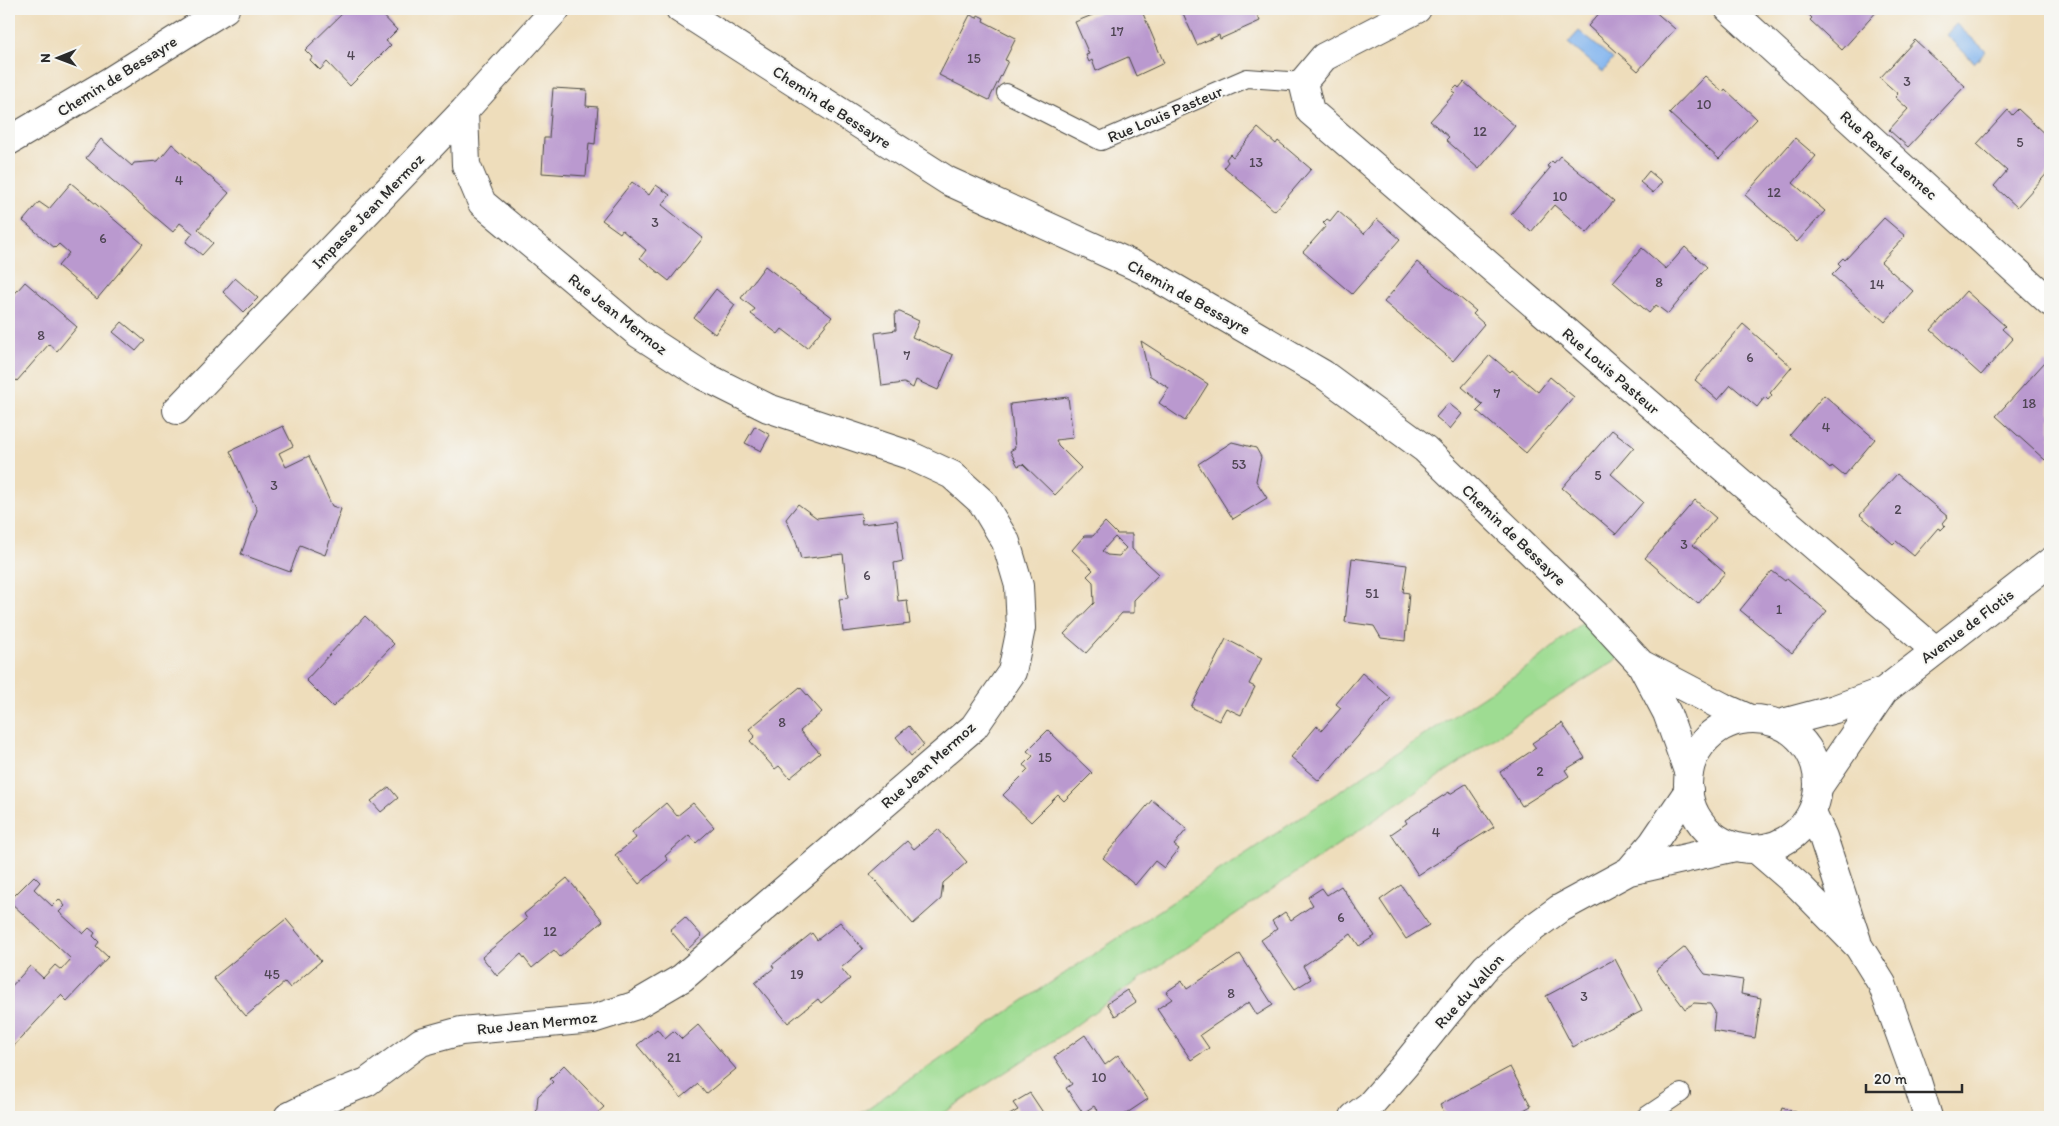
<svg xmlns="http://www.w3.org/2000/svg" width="2059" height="1126" font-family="Itim,sans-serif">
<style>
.green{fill:#9edc92;stroke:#64845e}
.water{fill:#81b4ee;stroke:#56708c}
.building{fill:#ba99cf;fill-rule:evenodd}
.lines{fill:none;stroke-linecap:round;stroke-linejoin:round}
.service-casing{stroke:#484641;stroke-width:20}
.minor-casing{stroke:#484641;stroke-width:30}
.tertiary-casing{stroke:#484641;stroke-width:30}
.service{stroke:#fff;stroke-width:18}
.minor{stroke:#fff;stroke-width:28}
.tertiary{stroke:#fff;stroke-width:28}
.labels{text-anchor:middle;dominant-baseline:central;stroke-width:4;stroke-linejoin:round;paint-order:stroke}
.number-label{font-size:14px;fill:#4f4654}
.street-label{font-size:16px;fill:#2b2b2b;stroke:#f6f6f2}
</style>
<rect width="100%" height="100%" fill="#f6f6f2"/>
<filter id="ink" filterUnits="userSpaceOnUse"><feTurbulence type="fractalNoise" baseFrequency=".02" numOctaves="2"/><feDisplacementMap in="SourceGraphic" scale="10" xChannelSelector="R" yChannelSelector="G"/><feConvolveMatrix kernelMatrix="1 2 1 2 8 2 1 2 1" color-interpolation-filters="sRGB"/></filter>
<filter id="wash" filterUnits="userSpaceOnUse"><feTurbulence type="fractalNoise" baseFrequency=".0096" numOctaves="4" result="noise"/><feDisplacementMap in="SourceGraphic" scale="20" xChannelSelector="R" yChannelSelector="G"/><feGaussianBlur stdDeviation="1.12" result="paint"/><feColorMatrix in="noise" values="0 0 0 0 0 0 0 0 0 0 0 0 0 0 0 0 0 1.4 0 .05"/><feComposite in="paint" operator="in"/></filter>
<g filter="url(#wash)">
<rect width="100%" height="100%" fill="#edb"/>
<path class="green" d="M1594 613 1630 651 1532 713 1128 987 1068 1031 937 1117H855L1029 997 1535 662Z"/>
<path class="water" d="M1956 24 1986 51 1975 63 1946 35Z
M1579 31 1613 59 1603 72 1568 43Z"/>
<g id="blocks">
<path class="building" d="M347 9H377L397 30 386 41 391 45 350 86 327 62 320 70 310 60 312 57 305 50Z
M1107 9H1141L1164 63 1136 76 1128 57 1096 71 1092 60 1089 62 1086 55 1089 54 1075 22Z
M1177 9H1255L1260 21 1220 39 1219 35 1197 45 1182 11 1179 12Z
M1603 9H1652L1675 29 1638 71 1588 26Z
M1803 9H1879L1842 50 1810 20 1812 18Z
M970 15 977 18 978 15 984 18 983 21 1016 38 1005 60 1008 61 989 100 939 75Z
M1915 40 1965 86 1908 147 1889 130 1908 109 1895 97 1898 94 1880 78Z
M1705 76 1723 92 1725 89 1757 119 1719 159 1669 113Z
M1464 82 1515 126 1479 169 1446 140 1449 137 1430 121 1455 93 1452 91 1457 86 1459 88Z
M553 88 587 90 586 106 598 107 595 144 589 143 586 176 542 173 544 138H549Z
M2018 109 2050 139V170L2017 207 1994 186 2007 171 1977 144 2008 110 2012 115Z
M1258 128 1276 144 1278 141 1311 169 1275 211 1224 167 1228 162 1226 159 1230 154 1233 157Z
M1795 138 1816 156 1793 183 1825 211 1797 242 1745 195Z
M101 139 132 166 134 163 158 161 172 144 229 193 198 229 213 243 202 255 186 242 193 233 180 223 173 232 86 158Z
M1560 156 1614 201 1587 233 1554 205 1531 232 1511 214 1550 168 1547 166 1552 161 1554 163Z
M1649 171 1662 182 1653 193 1640 182Z
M632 182 649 195 656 185 670 195 662 205 703 238 669 281 640 258 646 250 622 230 620 233 602 220Z
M71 183 143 244 97 299 58 266 69 253 59 244 55 248 23 221 39 202 49 209Z
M1338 211 1364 234 1377 219 1400 239 1352 294 1303 252 1326 226 1323 223 1327 219 1330 221Z
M1884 218 1905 236 1881 262 1913 291 1885 322 1832 275 1841 266 1838 263 1843 258 1845 260Z
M1685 247 1707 267 1668 314 1656 305 1649 313 1613 282 1642 248 1666 269Z
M1417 262 1476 311 1473 314 1484 324 1453 361 1384 302Z
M765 266 832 317 807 348 782 329 778 334 751 314 755 309 741 298Z
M235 278 258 298 244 312 223 292Z
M25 282 77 327 57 351 49 344 17 381 9 374V320L11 317 9 315V300Z
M716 289 735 305 715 334 694 318Z
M1966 291 2005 326 2002 329 2013 339 1981 375 1931 330Z
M895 312H900L919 321 912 337 953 355 938 390 916 380 913 388 904 383 882 386 875 333 896 330Z
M122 322 145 341 136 351 113 332Z
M1743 324 1792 367 1770 393 1772 395 1768 400 1765 397 1757 407 1731 385 1718 400 1695 380Z
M1141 341 1208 384 1185 421 1159 403 1169 388 1149 375Z
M1490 355 1510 372 1512 370 1538 392 1550 377 1574 397 1526 453 1477 411 1483 405 1462 387Z
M2045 362 2050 367V453L2045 460 1996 416Z
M1824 395 1875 439 1844 476 1832 466 1830 469 1790 435Z
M1068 397 1073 438 1056 440 1058 445 1081 468 1055 495 1023 464 1018 466 1010 451 1015 448 1010 404Z
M1448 403 1462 414 1450 429 1436 417Z
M283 426 293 446 279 453 286 467 309 456 332 506 341 509 325 555 300 545 290 572 241 554 257 510 230 451Z
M755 426 770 435 761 451 745 443Z
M1612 430 1634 447 1611 474 1643 502 1616 534 1562 488Z
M1232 442 1256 448 1261 457 1256 481 1267 498 1233 519 1198 464Z
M1897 474 1948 517 1943 523 1945 526 1941 530 1938 528 1914 556 1896 541 1893 544 1860 515Z
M1695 500 1716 518 1693 545 1725 573 1698 604 1645 558Z
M798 504 817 518 861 513 862 524 897 520 903 561 894 563 898 601 907 600 910 624 843 632 839 599 848 598 843 554 801 559 796 541 786 519Z
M1105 522 1117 534H1132V549L1159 574 1134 600V613H1122L1086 653 1064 634 1094 603 1093 582 1087 576 1093 570 1072 550 1084 536H1093ZM1115 537 1126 548 1119 556 1107 555 1102 551Z
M1352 558 1407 565 1403 592 1409 593 1405 641 1381 638 1374 626 1345 622Z
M1772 571 1785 581 1787 578 1827 611 1792 653 1740 610Z
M365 616 394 644 333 707 306 680Z
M1226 639 1262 658 1249 684 1255 687 1241 715 1226 708 1219 721 1191 707Z
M1362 673 1391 698 1319 781 1291 757 1317 726 1322 730 1341 708 1336 704Z
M800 687 822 712 800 731 820 753 790 778 779 766 775 769 750 741 755 736 749 729Z
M1562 723 1585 758 1565 770 1569 776 1522 806 1500 772 1536 748 1532 743Z
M909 726 924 745 911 756 896 737Z
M1048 730 1092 773 1064 801 1058 795 1031 822 1003 795 1028 770 1024 765 1033 756 1027 751Z
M1466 784 1494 827 1418 875 1391 834 1407 823 1405 820 1449 792 1450 794Z
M389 787 398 798 381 812 371 801Z
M1152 800 1187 829 1174 845 1179 849 1164 868 1155 861 1135 885 1103 858Z
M666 803 677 816 693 803 714 827 696 843 689 835 665 856 668 860 639 884 615 855 636 838 632 832Z
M938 829 967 862 943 883 941 899 913 924 870 874 907 841 914 849Z
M34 876 40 882 34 889 52 906 59 899 65 906 59 912 83 934 89 928 95 933 93 936 99 942 96 946 108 957 67 1001 61 995 9 1051V989L30 966 43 978 55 965 61 970 71 959 9 901Z
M567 878 603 921 560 957 554 950 532 968 521 954 497 976 482 957 527 919 524 914Z
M1401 885 1429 925 1406 939 1380 900Z
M1341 886 1375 936 1359 946 1351 934 1303 966 1311 979 1295 989 1261 940 1277 929 1272 921 1285 912 1291 920 1313 905 1308 897 1322 888 1327 895Z
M685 917 702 936 687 950 670 930Z
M286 919 321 961 290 988 285 982 246 1016 213 978Z
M840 922 863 949 841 968 850 979 821 1003 818 999 788 1023 755 983 774 968 772 965 812 933 817 940Z
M1685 947 1705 974 1743 980 1741 994 1761 998 1755 1038 1713 1031 1715 1012 1710 1004 1694 1003 1685 1009 1656 970Z
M1240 954 1273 1005 1257 1015 1249 1002 1213 1026 1200 1035 1209 1048 1191 1060 1157 1009 1172 999 1166 992 1182 981 1187 989Z
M1615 959 1642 1011 1573 1047 1546 996Z
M1127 990 1136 1002 1115 1016 1107 1003Z
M698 1025 736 1069 706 1094 698 1084 681 1098 637 1045 657 1029 665 1039 674 1031 682 1039Z
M1085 1035 1105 1065 1118 1055 1148 1099 1121 1117H1102L1094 1106 1083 1113 1066 1088 1072 1084 1054 1057Z
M564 1065 604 1107 593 1117H536L538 1096 553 1082 550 1079Z
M1510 1067 1531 1106 1511 1117H1447L1440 1105Z
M1030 1093 1046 1117H1006L1018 1110 1013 1103Z
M1782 1108 1812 1117H1779Z"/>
</g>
</g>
<g filter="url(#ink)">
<use href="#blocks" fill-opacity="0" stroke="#484641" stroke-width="1"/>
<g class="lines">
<g class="service-casing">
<path id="service" d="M1006 93 1101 141 1247 78 1303 82
M1645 1117 1681 1093"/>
</g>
<g class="minor-casing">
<path id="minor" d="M1417 9 1324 57 1303 82 1310 111 1935 650
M1729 9 2050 302
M9 141 107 83 225 9
M177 410 464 111 556 9
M1629 871 1653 843 1689 790
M288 1117 322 1100 367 1082 421 1042 461 1031 593 1019 634 1006 682 978 974 727 1012 672 1021 628 1019 586 1006 542 982 502 952 475 909 455 768 408 704 376 639 334 482 203 466 165 464 111
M1354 1117 1370 1105 1405 1065 1446 1014 1486 967 1522 936 1559 909 1629 871 1735 847"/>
</g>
<g class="tertiary-casing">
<path id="tertiary" d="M680 9 948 181 1142 269 1323 374 1425 449 1594 613 1641 664 1667 713 1689 774
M1641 664 1723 707 1750 719
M1688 784a65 65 0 1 1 130 0a65 65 0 1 1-130 0Z
M1779 724 1835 709 1884 691 2050 562
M1819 786 1884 691
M1812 813 1823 837 1857 941
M1756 849 1799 886 1859 947 1882 984 1916 1078 1928 1117"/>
</g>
<use href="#service" class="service"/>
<use href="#minor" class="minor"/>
<use href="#tertiary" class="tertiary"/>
</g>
</g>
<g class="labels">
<g class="number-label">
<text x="1117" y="31">17</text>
<text x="351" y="55">4</text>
<text x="974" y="58">15</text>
<text x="1907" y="81">3</text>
<text x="1704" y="104">10</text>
<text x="1480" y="131">12</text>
<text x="2020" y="142">5</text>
<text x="1256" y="162">13</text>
<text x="179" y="180">4</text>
<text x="1774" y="192">12</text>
<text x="1560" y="196">10</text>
<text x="655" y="222">3</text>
<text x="103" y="238">6</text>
<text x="1659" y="282">8</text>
<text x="1877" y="284">14</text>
<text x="41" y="335">8</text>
<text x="907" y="355">7</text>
<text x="1750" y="357">6</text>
<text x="1497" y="393">7</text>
<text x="2029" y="403">18</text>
<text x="1826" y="427">4</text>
<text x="1239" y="464">53</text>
<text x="1598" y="475">5</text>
<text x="274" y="485">3</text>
<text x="1898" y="509">2</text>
<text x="1684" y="544">3</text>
<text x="867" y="575">6</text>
<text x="1372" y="593">51</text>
<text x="1779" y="609">1</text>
<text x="782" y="722">8</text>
<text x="1045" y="757">15</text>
<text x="1540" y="771">2</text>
<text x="1436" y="832">4</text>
<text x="1341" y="917">6</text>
<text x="550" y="931">12</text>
<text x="272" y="974">45</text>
<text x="797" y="974">19</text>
<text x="1231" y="993">8</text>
<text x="1584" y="996">3</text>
<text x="674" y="1057">21</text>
<text x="1099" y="1077">10</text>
</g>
<g class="street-label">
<text transform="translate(117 76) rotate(-32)">Chemin de Bessayre</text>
<text transform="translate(832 107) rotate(33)">Chemin de Bessayre</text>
<text transform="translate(1165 114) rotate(-23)">Rue Louis Pasteur</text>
<text transform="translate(1889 155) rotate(42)">Rue René Laennec</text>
<text transform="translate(368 211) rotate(-46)">Impasse Jean Mermoz</text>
<text transform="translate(1189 297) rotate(29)">Chemin de Bessayre</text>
<text transform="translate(618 314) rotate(38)">Rue Jean Mermoz</text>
<text transform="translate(1611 371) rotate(41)">Rue Louis Pasteur</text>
<text transform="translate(1514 535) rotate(44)">Chemin de Bessayre</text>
<text transform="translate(1967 626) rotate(-37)">Avenue de Flotis</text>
<text transform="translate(928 765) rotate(-42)">Rue Jean Mermoz</text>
<text transform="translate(1469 991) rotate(-48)">Rue du Vallon</text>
<text transform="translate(537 1023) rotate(-6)">Rue Jean Mermoz</text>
</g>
</g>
<rect width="2059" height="1126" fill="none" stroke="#f6f6f2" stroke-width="30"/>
<g transform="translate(58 58) rotate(269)" stroke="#f6f6f2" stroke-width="4" paint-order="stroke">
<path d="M0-4L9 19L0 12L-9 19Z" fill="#2b2b2b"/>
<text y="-8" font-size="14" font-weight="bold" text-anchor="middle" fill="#2b2b2b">N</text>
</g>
<path d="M1866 1084v8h96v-8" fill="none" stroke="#2b2b2b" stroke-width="2.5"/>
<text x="1874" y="1084" font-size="15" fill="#2b2b2b" stroke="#f6f6f2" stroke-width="4" paint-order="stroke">20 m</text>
</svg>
